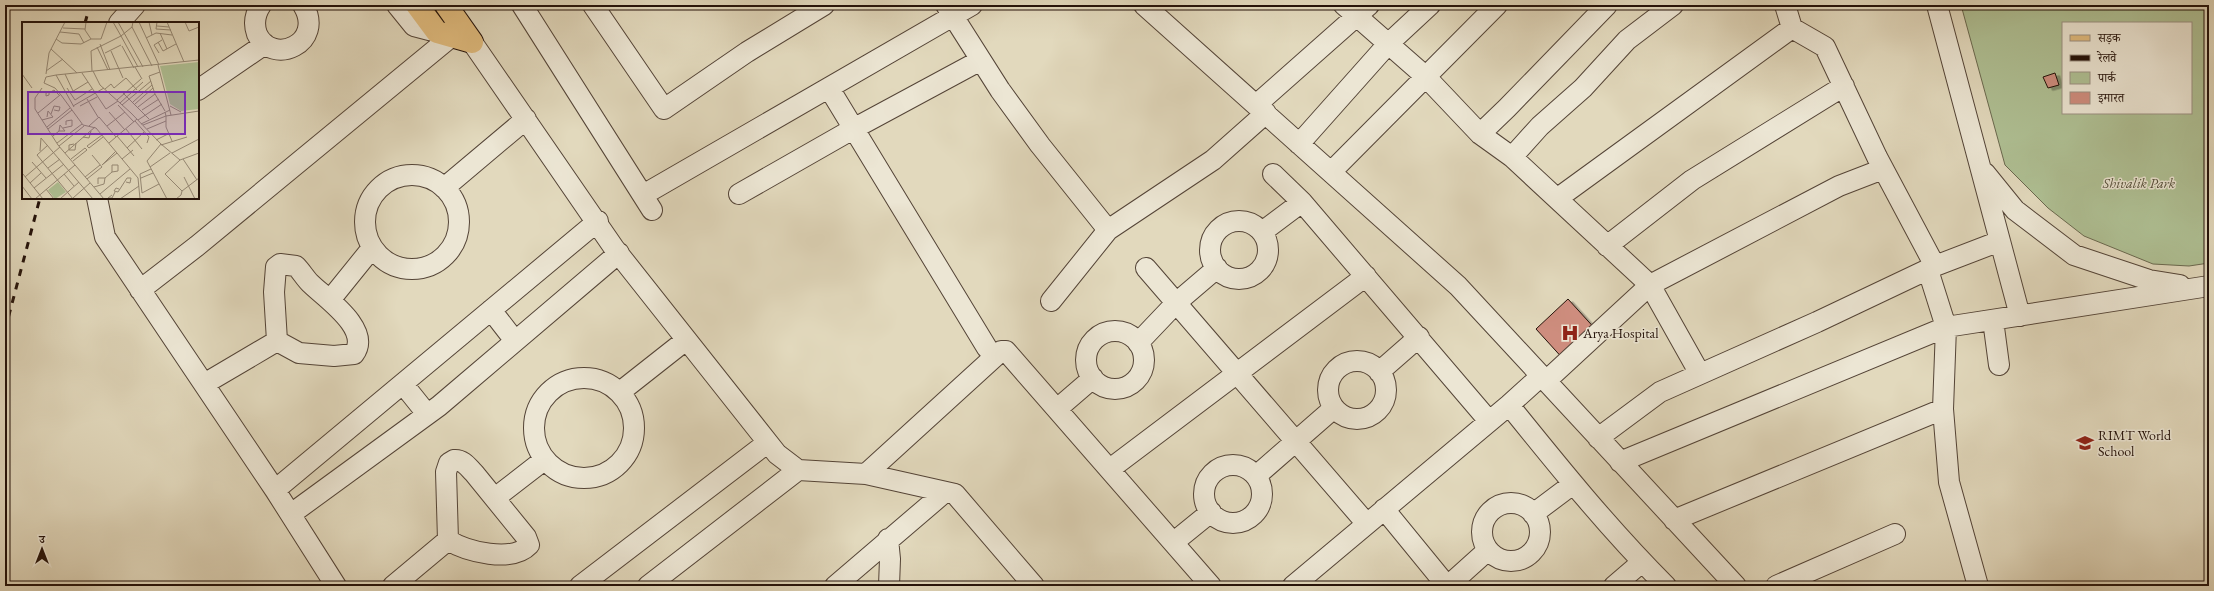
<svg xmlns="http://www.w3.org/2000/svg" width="2214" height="591" font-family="'EB Garamond','Noto Serif Devanagari',serif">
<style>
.green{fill:#afc094;stroke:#6a694f;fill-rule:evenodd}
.building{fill:#ce8d7e;stroke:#24120a;filter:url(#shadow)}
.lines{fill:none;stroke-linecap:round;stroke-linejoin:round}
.minor-casing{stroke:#544437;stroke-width:22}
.major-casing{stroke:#24120a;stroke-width:24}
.minor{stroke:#ece6d4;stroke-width:20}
.major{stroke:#e1bc7e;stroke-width:22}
.rail{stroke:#24120a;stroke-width:3;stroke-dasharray:7 7;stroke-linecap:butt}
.labels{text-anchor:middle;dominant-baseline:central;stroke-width:3;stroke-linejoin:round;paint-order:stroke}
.park-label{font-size:14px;font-style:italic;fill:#554f3a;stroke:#ece6d4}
.poi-label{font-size:14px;fill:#24120a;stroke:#ece6d4;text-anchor:start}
.inset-road{fill:none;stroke:#968975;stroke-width:1}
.view{fill:#7b2cbf;fill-opacity:0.15;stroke:#7b2cbf;stroke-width:2}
.inset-edge{fill:none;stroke:#24120a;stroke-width:2}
</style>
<defs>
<filter id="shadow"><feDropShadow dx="4.5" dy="2.5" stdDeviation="0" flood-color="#0004"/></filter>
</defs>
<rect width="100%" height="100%" fill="#e2d9bd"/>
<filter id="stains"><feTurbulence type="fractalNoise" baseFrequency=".005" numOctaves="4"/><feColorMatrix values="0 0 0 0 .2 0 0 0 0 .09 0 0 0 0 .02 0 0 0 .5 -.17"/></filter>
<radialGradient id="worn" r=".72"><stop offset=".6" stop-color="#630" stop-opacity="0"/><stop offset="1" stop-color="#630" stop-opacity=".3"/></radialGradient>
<path class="green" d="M1961 5H2209V263L2189 266 2153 264 2084 236 2048 208 2005 165ZM2063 23H2191V113H2063Z"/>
<path class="building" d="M2055 73 2059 85 2048 88 2043 77Z
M1568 299 1598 332 1566 362 1536 329Z"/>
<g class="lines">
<g class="minor-casing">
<path id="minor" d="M261 5C255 14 253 23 257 34 272 67 326 43 303 5
M397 5 414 26 437 32
M522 5 652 210
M593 5 664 109 747 52 824 5
M946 5 1000 90 1040 145 1108 230 1213 160 1266 113
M1144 5 1458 286 1736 586
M1344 5 1425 76 1480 134 1512 157 1650 285 1700 374
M1785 5 1792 28 1825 47 1877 157 1935 266
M1937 5 2020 316
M119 23 135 5
M472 42 614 248 777 454 798 470 866 474 955 494 1034 586
M829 88 987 348
M198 90 265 44
M1256 105 1369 5
M1480 134 1507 108 1607 5
M1299 144 1388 44 1430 5
M1512 157 1540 126 1583 88 1627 40 1673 5
M1331 172 1497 5
M1985 173 2015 210 2074 255 2149 280 2180 285
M1273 174 1302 202 1489 421
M365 222a47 47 0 1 1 94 0a47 47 0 1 1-94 0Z
M444 188 526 119
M739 194 853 129 981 60
M643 195 972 5
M97 198 105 237 275 490 336 586
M1558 198 1792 28
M1210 250a29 29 0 1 1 58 0a29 29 0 1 1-58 0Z
M1262 232 1302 202
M1607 246 1692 180 1844 86
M1146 268 1367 524
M140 290 197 246 452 36
M330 300 372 248
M1051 301 1108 230
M491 310 515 341
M1993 320 1999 365
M1086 360a29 29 0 1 1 58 0a29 29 0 1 1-58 0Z
M1138 343 1176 303 1217 268
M1328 390a29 29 0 1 1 58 0a29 29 0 1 1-58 0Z
M1379 372 1419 337
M534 428a50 50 0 1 1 100 0a50 50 0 1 1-100 0Z
M1546 381 1650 285 1839 186 1883 169
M204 384 277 341 299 353 334 356 354 354C372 329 325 298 310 283 305 278 301 271 296 266L280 264 276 267 274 292 277 341
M403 384 427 414
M620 392 686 340
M1509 405C1559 467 1609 529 1666 586
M1057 409 1093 378
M1598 438 1660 392 1817 322 1935 266 2000 241
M454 460C463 459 468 467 474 473L526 537 529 545C512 563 467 552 448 540L446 472 449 463Z
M1620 462 1946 327 1928 270
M1204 494a29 29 0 1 1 58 0a29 29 0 1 1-58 0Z
M1110 469 1366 276
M866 474 1001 351H1006L1211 586
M1256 476 1334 408
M275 490 598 221
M495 498 544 460
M1482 532a29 29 0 1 1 58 0a29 29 0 1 1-58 0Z
M1384 509 1447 586
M291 514 439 406 619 253
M1533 514 1573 484
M1674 520 1943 409
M888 539 890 559 889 586
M1174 542 1211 512
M393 586 448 540
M580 586 767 443
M648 586 798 470
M835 586 945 492
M1293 586 1509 405 1541 376
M1448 586 1488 550
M1614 586 1642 562
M1776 586 1895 534
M1978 586 1949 482 1943 409 1946 327 2209 286"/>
</g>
<g class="major-casing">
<path id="major" d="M417 5 437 32 472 42
M446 5 472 42"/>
</g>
<use href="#minor" class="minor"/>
<use href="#major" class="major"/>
<path class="rail" d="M85 23 90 5
M5 330 40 198"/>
</g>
<defs>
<g id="hospital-bare" transform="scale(1.38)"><path d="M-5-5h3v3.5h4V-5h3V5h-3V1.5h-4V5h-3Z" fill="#8f2418" stroke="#ece6d4" stroke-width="2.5" paint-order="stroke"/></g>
<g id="school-bare" transform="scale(1.38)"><path d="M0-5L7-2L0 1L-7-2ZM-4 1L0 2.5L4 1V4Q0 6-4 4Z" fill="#8f2418" stroke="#ece6d4" stroke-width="2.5" paint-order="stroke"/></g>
</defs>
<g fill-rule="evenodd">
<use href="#hospital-bare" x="1570" y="333"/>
<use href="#school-bare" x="2085" y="443"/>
</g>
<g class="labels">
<g class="park-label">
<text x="2139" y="183">Shivalik Park</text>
</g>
<g class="poi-label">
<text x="1583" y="333">Arya Hospital</text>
<text x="2098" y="435">RIMT World<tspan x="2098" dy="16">School</tspan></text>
</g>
</g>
<g transform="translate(22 22)">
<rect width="177" height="177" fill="#e2d9bd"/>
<path d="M177 40V87L159 89 148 82 138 44ZM36 160 44 170 33 177 26 168Z" fill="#afc094"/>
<path class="inset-road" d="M64 0 63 8 69 17M91 0 99 14M96 0 121 45M111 0 110 5 99 14 116 45M117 0 137 43M127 0 130 13M135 0 134 7 149 8M145 0 162 40M159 0H163L167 9 177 5M135 4 147 5M110 5 130 44M41 6 63 7M38 10 57 12 62 21M138 11 145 27M124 16 134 11 150 13M34 17 40 21 59 22 69 17H79L85 0M136 20 141 29 154 22M78 22 88 48M100 24 112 46M75 25 86 48M29 27 55 51M89 29 101 56M83 31 99 23M137 31 132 23 140 18M136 43 149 93M113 45 120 57M24 49 41 37M70 49 69 29 99 14M71 49 78 63 109 91 139 122 125 139 145 177M138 50 127 54 133 72 143 89M60 51 84 87 96 79M0 52 10 66M24 52 27 31 43 0M43 52 51 69M34 53 24 55 22 61 33 66 39 73M20 66 13 76V87L36 123 82 177M45 66 53 78 70 67M83 67 89 62 92 66 104 56 115 68M99 69 127 97M27 70V73L24 74V71ZM27 71 32 68 37 73M48 71 66 60M39 73 61 103 74 106 116 156 118 177M65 77 76 95M95 78 119 57M111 80 130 63M98 81 121 60M113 82 131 66M96 83 112 100M100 83 129 59M51 84 82 66M58 84 75 75M148 84 159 90M52 85 34 53 177 38M116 85 133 72M120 88 137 77M87 90 103 108M16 91 38 73M29 92 32 84 38 85 37 89 32 88M20 98 31 95 26 89 25 95M116 98 140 82M113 99 127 115 125 121M119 102 148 88M121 103 144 94 143 90M67 104 77 95 94 115M85 104 103 90M25 105 48 86M41 106 50 104V98L44 99V103M26 107 50 88M104 107 120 127M125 107 144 99M31 114 37 109H43L38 103 37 109M95 114 112 134M61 115 67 116 69 109M19 116 71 177M134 118 146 112M150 119 144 105V94L177 89M35 121 60 102M87 121 115 97M52 122 47 123V128H53L54 121M139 122 158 138 177 131M26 123 15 133 51 177M139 123 165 115M37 124 62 104M65 124 67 126 81 115M65 124 80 113M105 126 122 110M18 129 19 116M94 129 80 143 95 131M43 131 73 105M150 131 177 117M49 137 63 126 65 128M100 137 111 128M161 137 175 158M158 138 143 152 160 169M51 139 65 128M10 140 24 156M128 145 148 131M26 146 38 137M129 147 118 152 120 171 137 162M1 152 21 177M42 152 52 164M3 155 38 125M63 155 78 143M162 155 173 177M83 156 90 150 96 149V143H90V150M119 156 131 151M65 157 80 145 70 133M8 161 19 151M0 164 10 177M72 165 82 162 83 156H76V162M12 166 42 142M24 167 32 177M97 167 94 166 92 169 96 170 105 156H109L108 161 104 160M78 172 108 147M90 173 86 176H90L93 170M51 176 68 161M13 177 53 143M38 177 57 160M98 177 117 164M154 177 159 173 160 169 177 156"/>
<path class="view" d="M6 70H163V112H6Z"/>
<rect width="177" height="177" class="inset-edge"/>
</g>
<rect width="2214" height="591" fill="none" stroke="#e2d9bd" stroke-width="20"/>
<rect x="6" y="6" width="2202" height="579" fill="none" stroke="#24120a" stroke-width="2"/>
<rect x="10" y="10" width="2194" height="571" fill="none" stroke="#24120a"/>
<rect x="2062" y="22" width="130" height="92" fill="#ece6d4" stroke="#9c9183"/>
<rect x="2070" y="35" width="20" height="6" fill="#e1bc7e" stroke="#9c9183"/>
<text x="2098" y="42" font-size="12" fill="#24120a">सड़क</text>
<rect x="2070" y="55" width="20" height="6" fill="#24120a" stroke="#9c9183"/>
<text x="2098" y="62" font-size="12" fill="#24120a">रेलवे</text>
<rect x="2070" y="72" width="20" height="12" fill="#afc094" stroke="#9c9183"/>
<text x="2098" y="82" font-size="12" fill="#24120a">पार्क</text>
<rect x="2070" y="92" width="20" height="12" fill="#ce8d7e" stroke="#9c9183"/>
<text x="2098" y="102" font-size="12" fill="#24120a">इमारत</text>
<g transform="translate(42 549)" stroke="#ece6d4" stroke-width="3" paint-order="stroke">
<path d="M0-3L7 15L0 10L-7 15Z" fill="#24120a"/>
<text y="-6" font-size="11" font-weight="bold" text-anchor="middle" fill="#24120a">उ</text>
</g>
<rect width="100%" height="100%" filter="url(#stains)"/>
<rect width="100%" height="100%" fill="url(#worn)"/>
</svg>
